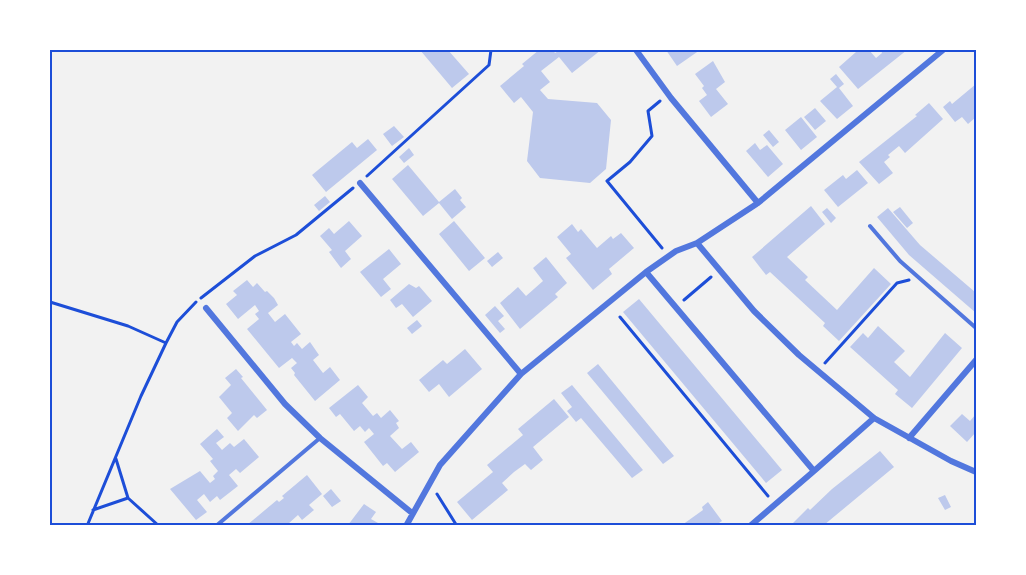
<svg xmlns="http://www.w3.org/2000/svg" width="1026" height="575" font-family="Quicksand,sans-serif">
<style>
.building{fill:#bdc9ec}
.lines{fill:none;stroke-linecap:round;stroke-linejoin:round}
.path{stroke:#1d4ed8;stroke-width:3}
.service{stroke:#5277de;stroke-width:4}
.minor{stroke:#5277de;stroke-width:6}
.neatline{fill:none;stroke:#1d4ed8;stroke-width:2}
</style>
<rect width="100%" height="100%" fill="#f2f2f2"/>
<path class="building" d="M420 50H448L469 74 452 88Z
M539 50H553L555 53 560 50H601L572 73 559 57 541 71 550 82 540 90 548 99 597 103 611 120 606 169 590 183 540 178 527 161 533 112 521 97 514 103 500 86 524 66 522 64Z
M666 50H700L677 66Z
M854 50H869L876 58 882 53 881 50H907L858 89 839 67 856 52Z
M713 61 725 82 716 89 728 104 711 117 699 101 707 95 702 88 704 86 695 74Z
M836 74 844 84 839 88 853 106 837 119 820 101 837 87 830 79Z
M976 84V117L968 124 962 117 955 122 943 107 950 101 952 104Z
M929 103 943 119 905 153 899 146 888 155 890 157 884 162 893 173 879 184 859 162 917 116 915 115Z
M815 108 826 121 815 130 804 117Z
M801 117 817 137 801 150 785 130Z
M394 126 404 137 392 146 383 134Z
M769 130 779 142 773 147 763 135Z
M368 139 377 150 326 192 312 175 352 142 357 148Z
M755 143 760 150 767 145 783 164 768 177 746 151Z
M409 148 414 155 404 163 399 157Z
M408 165 439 202 455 189 462 198 460 200 466 207 452 219 439 203 423 216 392 179Z
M857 170 868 183 838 207 824 190 843 175 846 179Z
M325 196 330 202 319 211 314 205Z
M811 206 825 224 787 257 808 277 805 280 837 310 874 268 891 284 839 341 823 326 825 323 770 272 766 275 752 257Z
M900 207 913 223 907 228 893 212Z
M827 208 836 218 831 223 822 212Z
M888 208 920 245 975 292 976 290V313L909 255 877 217Z
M349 221 362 236 345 251 351 259 341 268 329 252 332 250 320 236 329 228 334 234Z
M454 221 485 258 469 271 439 234Z
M572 224 578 232 581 229 597 248 611 236 613 239 621 233 634 248 609 269 612 274 593 290 566 258 571 254 557 237Z
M389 249 401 264 383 279 391 289 381 297 360 272Z
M498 252 503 258 492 267 487 261Z
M546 257 567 283 555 294 558 297 520 329 500 303 518 287 526 296 543 281 533 268Z
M247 280 253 287 257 283 265 292 267 291 274 298 278 305 268 313 275 322 285 314 301 334 291 342 294 346 297 343 302 349 310 342 319 355 313 360 323 373 330 367 340 380 315 401 294 375 295 373 291 368 297 363 292 358 279 368 247 329 259 319 255 314 259 311 255 305 238 319 226 304 237 295 233 291Z
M409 284 416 288 419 286 432 301 413 317 402 304 396 308 390 300Z
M639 299 782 470 766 483 623 312Z
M495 306 504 316 498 321 505 329 500 333 485 315Z
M417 320 422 326 412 334 407 328Z
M878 326 905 351 894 362 910 377 945 333 962 348 912 408 895 394 898 390 850 347 863 333 868 338Z
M465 349 482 369 449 397 439 384 429 392 419 380 443 360 447 364Z
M598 364 674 456 663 464 587 373Z
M236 369 243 377 241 378 267 410 257 418 254 415 238 431 227 418 232 413 219 397 231 385 225 378Z
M358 385 368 397 362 403 373 416 377 413 381 418 390 410 399 421 396 423 399 428 390 436 402 449 411 442 419 452 395 472 387 463 383 466 364 442 374 434 369 428 365 432 360 426 354 431 340 414 336 417 329 408Z
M572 385 643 470 632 478 581 418 576 422 567 411 572 407 561 393Z
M554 399 569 417 533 447 543 460 531 470 525 464 514 472 502 483 508 490 472 520 457 502 493 472 487 465 523 435 518 429Z
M962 414 970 421 976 414V432L967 442 950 426Z
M217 429 224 437 216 443 222 450 230 443 234 447 244 439 259 457 240 473 236 469 229 475 238 486 220 500 217 496 210 502 204 494 197 500 207 512 196 520 170 489 200 471 210 483 215 479 213 476 218 471 210 461 213 459 200 444Z
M880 451 894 467 824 525 792 524 808 508 810 510 832 489Z
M307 475 322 494 309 505 314 510 302 520 298 515 288 524 289 525H247L277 500 279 502 284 498 282 496Z
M331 489 341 501 332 507 323 496Z
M945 495 951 507 945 510 938 498Z
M708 502 722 521 716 525H682L703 510 702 507Z
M364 504 376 512 371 519 378 523 376 525H348Z"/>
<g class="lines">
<path class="path" d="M660 101 648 111 652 136 630 162 607 181 662 248
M367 176 489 65 491 50
M201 298 255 256 296 235 353 188
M684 300 711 277
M50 302 128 326 166 343
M620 317 768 496
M825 363 897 283 909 280
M116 459 128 498 159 526
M437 494 457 526
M93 510 128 498
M87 526 141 396 166 343 177 322 196 302"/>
<path class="service" d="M870 226 900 261 976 328
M216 526 320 438"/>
<path class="minor" d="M636 50 671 98 758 203
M360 183 521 374
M697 243 754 311 799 355 874 418 951 461 976 472
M646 272 814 471 874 418
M206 308 285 404 320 438 412 513
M909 438 976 360
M406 526 440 465 521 374 646 272 676 251 697 243 758 203 943 50
M750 526 814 471"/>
</g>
<rect width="1026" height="575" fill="none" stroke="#ffffff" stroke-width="102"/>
<rect x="51" y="51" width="924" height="473" class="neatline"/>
</svg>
